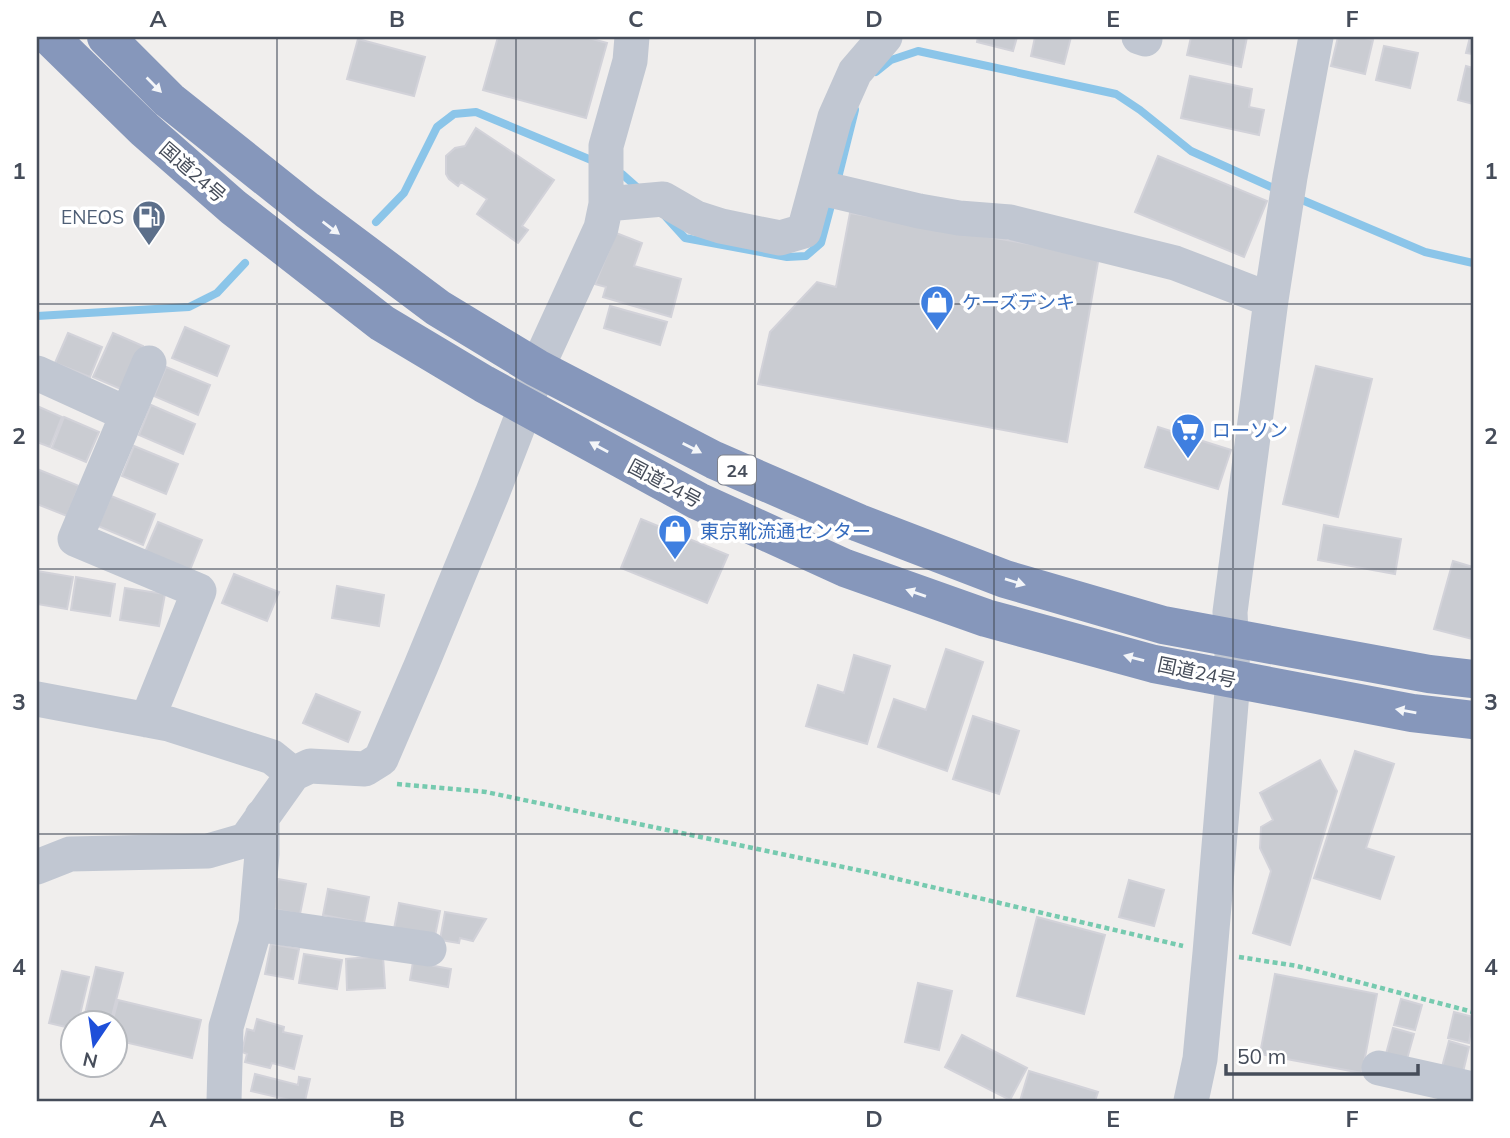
<svg xmlns="http://www.w3.org/2000/svg" width="1510" height="1138" font-family="Mulish,'Noto Sans JP',sans-serif">
<style>
.lines{fill:none;stroke-linecap:round;stroke-linejoin:round}
.stream{stroke:#8bc5e9;stroke-width:8}
.building{fill:#caccd2;stroke:#d2d2d9;stroke-width:2}
.path{stroke:#76caaf;stroke-width:4.5;stroke-dasharray:5 3.5;stroke-linecap:butt}
.minor{stroke:#c1c7d2;stroke-width:35}
.highway{stroke:#8697bb;stroke-width:38}
.oneway{fill:#f3f5f8}
.grid{fill:none;stroke:#464d5a;stroke-width:2;stroke-opacity:0.55}
.labels{text-anchor:middle;dominant-baseline:central;stroke-width:7;stroke-linejoin:round;paint-order:stroke}
.shield{fill:#fff;stroke:#7e828c;stroke-width:2}
.shield-label{font-size:18px;font-weight:bold;fill:#464d5a}
.street-label{font-size:19px;fill:#464d5a;stroke:#fff}
.service-label{font-size:19px;fill:#4e5e75;stroke:#fff;text-anchor:end}
.shop-label{font-size:19px;fill:#366cbe;stroke:#fff;text-anchor:start}
.neatline{fill:none;stroke:#464d5a;stroke-width:2.5}
.grid-label{font-size:23px;text-anchor:middle;font-weight:bold;fill:#464d5a}
</style>
<rect width="100%" height="100%" fill="#f0eeed"/>
<g class="lines">
<path class="stream" d="M876 72 891 60 918 51 1116 94 1140 110 1191 151 1280 191
M614 170 622 174 640 190
M837 182 855 110
M1295 197 1425 252 1473 263
M666 217 685 238 787 257 806 256 821 243 833 198
M376 222 404 193 437 127 454 114 476 112 596 162
M37 316 189 307 217 293 245 263"/>
</g>
<path class="building" d="M498 37H585L607 43 586 118 483 90Z
M978 37H1017L1013 51 977 42Z
M1035 37H1071L1064 64 1031 56Z
M1191 37H1247L1241 67 1187 55Z
M1338 37H1360L1373 40 1365 74 1331 66Z
M1470 37H1473V54L1466 53Z
M358 39 425 57 414 96 347 79Z
M1384 46 1418 53 1410 88 1376 80Z
M1466 66 1473 68V104L1458 100Z
M1190 76 1252 89 1249 107 1264 110 1259 135 1181 118Z
M476 128 554 180 522 226 528 230 518 243 477 214 487 199 461 182 458 186 449 179 446 174V156L455 148 465 146Z
M1158 156 1267 201 1244 257 1135 212Z
M850 213 1099 256 1067 442 758 384 770 332 817 282 836 287Z
M616 233 642 243 634 266 681 279 671 317 603 297 606 287 595 284Z
M610 306 667 322 660 345 604 328Z
M185 327 229 346 217 376 172 358Z
M68 333 102 347 90 377 55 363Z
M113 333 143 346 123 390 93 377Z
M1316 366 1372 379 1338 517 1283 504Z
M166 367 210 385 198 415 154 396Z
M151 405 195 424 183 454 139 435Z
M37 406 62 417 50 447 37 442Z
M64 417 99 432 86 462 52 448Z
M1158 427 1231 450 1218 489 1145 467Z
M134 446 178 464 166 494 122 476Z
M37 469 79 486 67 516 37 504Z
M111 496 155 514 143 545 98 526Z
M641 519 728 555 707 603 621 568Z
M158 522 202 540 190 570 145 552Z
M1324 525 1401 539 1395 574 1318 560Z
M1453 561 1473 567 1472 639 1434 629Z
M37 571 73 577 67 609 37 604Z
M234 574 279 592 267 621 222 603Z
M76 577 115 584 110 616 71 610Z
M337 586 384 595 379 626 332 618Z
M125 588 165 594 159 626 120 620Z
M946 649 983 662 947 771 878 747 894 699 926 710Z
M854 655 890 666 867 744 806 726 818 685 844 693Z
M316 694 360 712 348 742 303 723Z
M973 716 1019 731 999 794 953 779Z
M1355 751 1394 764 1366 848 1394 857 1380 899 1314 878Z
M1320 760 1337 791 1290 945 1253 933 1271 871 1260 848 1261 827 1273 820 1260 793Z
M278 879 306 884 300 914 272 909Z
M1129 880 1164 890 1154 926 1119 917Z
M328 889 369 897 364 923 323 915Z
M399 903 440 911 435 936 394 929Z
M445 912 486 919 473 941 460 938 459 943 440 940Z
M1037 917 1105 935 1084 1014 1017 996Z
M271 944 299 949 293 979 265 974Z
M304 954 342 960 337 989 299 983Z
M383 956 385 988 347 990 346 959Z
M413 962 451 969 448 987 410 980Z
M96 967 123 973 111 1020 85 1014Z
M62 971 89 977 78 1023H74V1029L49 1023Z
M1275 974 1377 994 1362 1073 1260 1054Z
M918 983 952 991 939 1050 905 1042Z
M1401 999 1422 1005 1415 1030 1394 1025Z
M118 1000 201 1020 192 1058 116 1040V1023H112Z
M1454 1012 1473 1017 1469 1043 1448 1038Z
M257 1019 284 1027 283 1032 302 1036 294 1069 272 1063 270 1068 245 1062 247 1054 242 1052 247 1029 254 1031Z
M1393 1028 1414 1034 1407 1059 1386 1054Z
M962 1035 1027 1068 1010 1100 945 1067Z
M1449 1041 1469 1047 1463 1072 1442 1067Z
M1029 1071 1098 1092 1095 1101H1020Z
M255 1074 298 1085 299 1077 310 1079 305 1101H294L251 1091Z"/>
<g class="lines">
<path class="path" d="M397 784 486 792 872 873 1183 946
M1239 957 1297 966 1473 1012"/>
<path class="minor" d="M1139 37 1145 39
M817 187 919 211 959 218 1010 222 1175 263 1271 300
M606 204 663 199 696 218 721 226 780 238 804 231 835 117 855 72 885 37
M37 373 127 414
M37 699 169 724 272 757 293 774
M147 720 199 591 75 539 149 363
M37 867 70 854 208 851 246 840 293 774 310 766 365 769 381 759 421 666 492 494 526 406 537 368 601 228 606 204V146L630 61 632 37
M256 924 429 949
M1379 1068 1473 1089
M224 1101 226 1027 256 924 262 854V816
M1191 1101 1200 1059 1210 953 1233 680 1230 612 1271 300 1290 177 1316 37"/>
<path class="highway" d="M50 37 144 129 233 207 382 323 484 384 698 501 845 568 986 618 1154 664 1412 713 1473 720
M106 37 169 100 307 210 438 308 537 368 714 460 859 523 1005 579 1163 625 1429 674 1473 679"/>
</g>
<defs><path id="oneway-solid" d="M-6-.8H1V-3.2L6.5 0L1 3.2V.8H-6Z" transform="scale(1.75)"/></defs>
<g class="oneway">
<use href="#oneway-solid" transform="translate(154 85) rotate(45)"/>
<use href="#oneway-solid" transform="translate(331 228) rotate(37)"/>
<use href="#oneway-solid" transform="translate(599 447) rotate(-151)"/>
<use href="#oneway-solid" transform="translate(692 448) rotate(27)"/>
<use href="#oneway-solid" transform="translate(1015 582) rotate(17)"/>
<use href="#oneway-solid" transform="translate(916 593) rotate(-161)"/>
<use href="#oneway-solid" transform="translate(1134 658) rotate(-165)"/>
<use href="#oneway-solid" transform="translate(1406 711) rotate(-170)"/>
</g>
<path class="grid" d="M277 37V1101M516 37V1101M755 37V1101M994 37V1101M1233 37V1101M37 304H1473M37 569H1473M37 834H1473"/>
<defs>
<g id="fuel-pin" transform="scale(1.75)"><path d="M0 17L-7.5 6A9.5 9.5 0 1 1 7.5 6Z" fill="#5c6f8a" stroke="#fff"/><path d="M-5.5-6h7V0h2V4h1.3V-2.5L3-4.5l.8-.8L6-3V5H2.5V1h-1V6h-7ZM-4.2-4.7v3.2H.2V-4.7Z" fill="#fff"/></g>
<g id="shop-pin" transform="scale(1.75)"><path d="M0 17L-7.5 6A9.5 9.5 0 1 1 7.5 6Z" fill="#3f7fe0" stroke="#fff"/><path d="M-5-2.5h2.3a2.7 3.5 0 0 1 5.4 0H5L5.5 6h-11ZM-1.5-2.5h3a1.5 2.3 0 0 0-3 0Z" fill="#fff"/></g>
<g id="supermarket-pin" transform="scale(1.75)"><path d="M0 17L-7.5 6A9.5 9.5 0 1 1 7.5 6Z" fill="#3f7fe0" stroke="#fff"/><path d="M-6-5.5h2.5l.6 2H6L4.5 2H-2.5L-4.4-4H-6ZM-1.5 3.2a1.3 1.3 0 1 0 .1 0ZM3 3.2a1.3 1.3 0 1 0 .1 0Z" fill="#fff"/></g>
</defs>
<g fill-rule="evenodd">
<use href="#fuel-pin" x="149" y="217"/>
<use href="#shop-pin" x="937" y="302"/>
<use href="#supermarket-pin" x="1188" y="430"/>
<use href="#shop-pin" x="675" y="531"/>
</g>
<g class="labels">
<rect class="shield" x="718" y="455.5" width="38" height="29" rx="5"/>
<g class="shield-label">
<text x="737" y="470">24</text>
</g>
<g class="street-label">
<text transform="translate(193 172) rotate(41)">国道24号</text>
<text transform="translate(665 483) rotate(28)">国道24号</text>
<text transform="translate(1197 672) rotate(12)">国道24号</text>
</g>
<g class="service-label">
<text x="124" y="217">ENEOS</text>
</g>
<g class="shop-label">
<text x="962" y="302">ケーズデンキ</text>
<text x="1212" y="430">ローソン</text>
<text x="700" y="531">東京靴流通センター</text>
</g>
</g>
<rect width="1510" height="1138" fill="none" stroke="#ffffff" stroke-width="77"/>
<g transform="translate(94 1044) rotate(193)"><circle r="33" fill="#ffffff" stroke="#b5b8bd" stroke-width="2"/>
<path d="M0-5L12 26L0 18L-12 26Z" fill="#1e4fd9"/>
<text y="-10" font-size="19" font-weight="bold" text-anchor="middle" fill="#464d5a">N</text>
</g>
<path d="M1226 1064v10h192v-10" fill="none" stroke="#464d5a" stroke-width="3.5"/>
<text x="1237" y="1064" font-size="21" fill="#464d5a" stroke="#ffffff" stroke-width="5" paint-order="stroke">50 m</text>
<rect x="38" y="38" width="1434" height="1062" class="neatline"/>
<g class="grid-label">
<text x="158" y="27">A</text>
<text x="397" y="27">B</text>
<text x="636" y="27">C</text>
<text x="874" y="27">D</text>
<text x="1113" y="27">E</text>
<text x="1352" y="27">F</text>
<text x="19" y="179">1</text>
<text x="1491" y="179">1</text>
<text x="19" y="444">2</text>
<text x="1491" y="444">2</text>
<text x="19" y="710">3</text>
<text x="1491" y="710">3</text>
<text x="19" y="975">4</text>
<text x="1491" y="975">4</text>
<text x="158" y="1127">A</text>
<text x="397" y="1127">B</text>
<text x="636" y="1127">C</text>
<text x="874" y="1127">D</text>
<text x="1113" y="1127">E</text>
<text x="1352" y="1127">F</text>
</g>
</svg>
